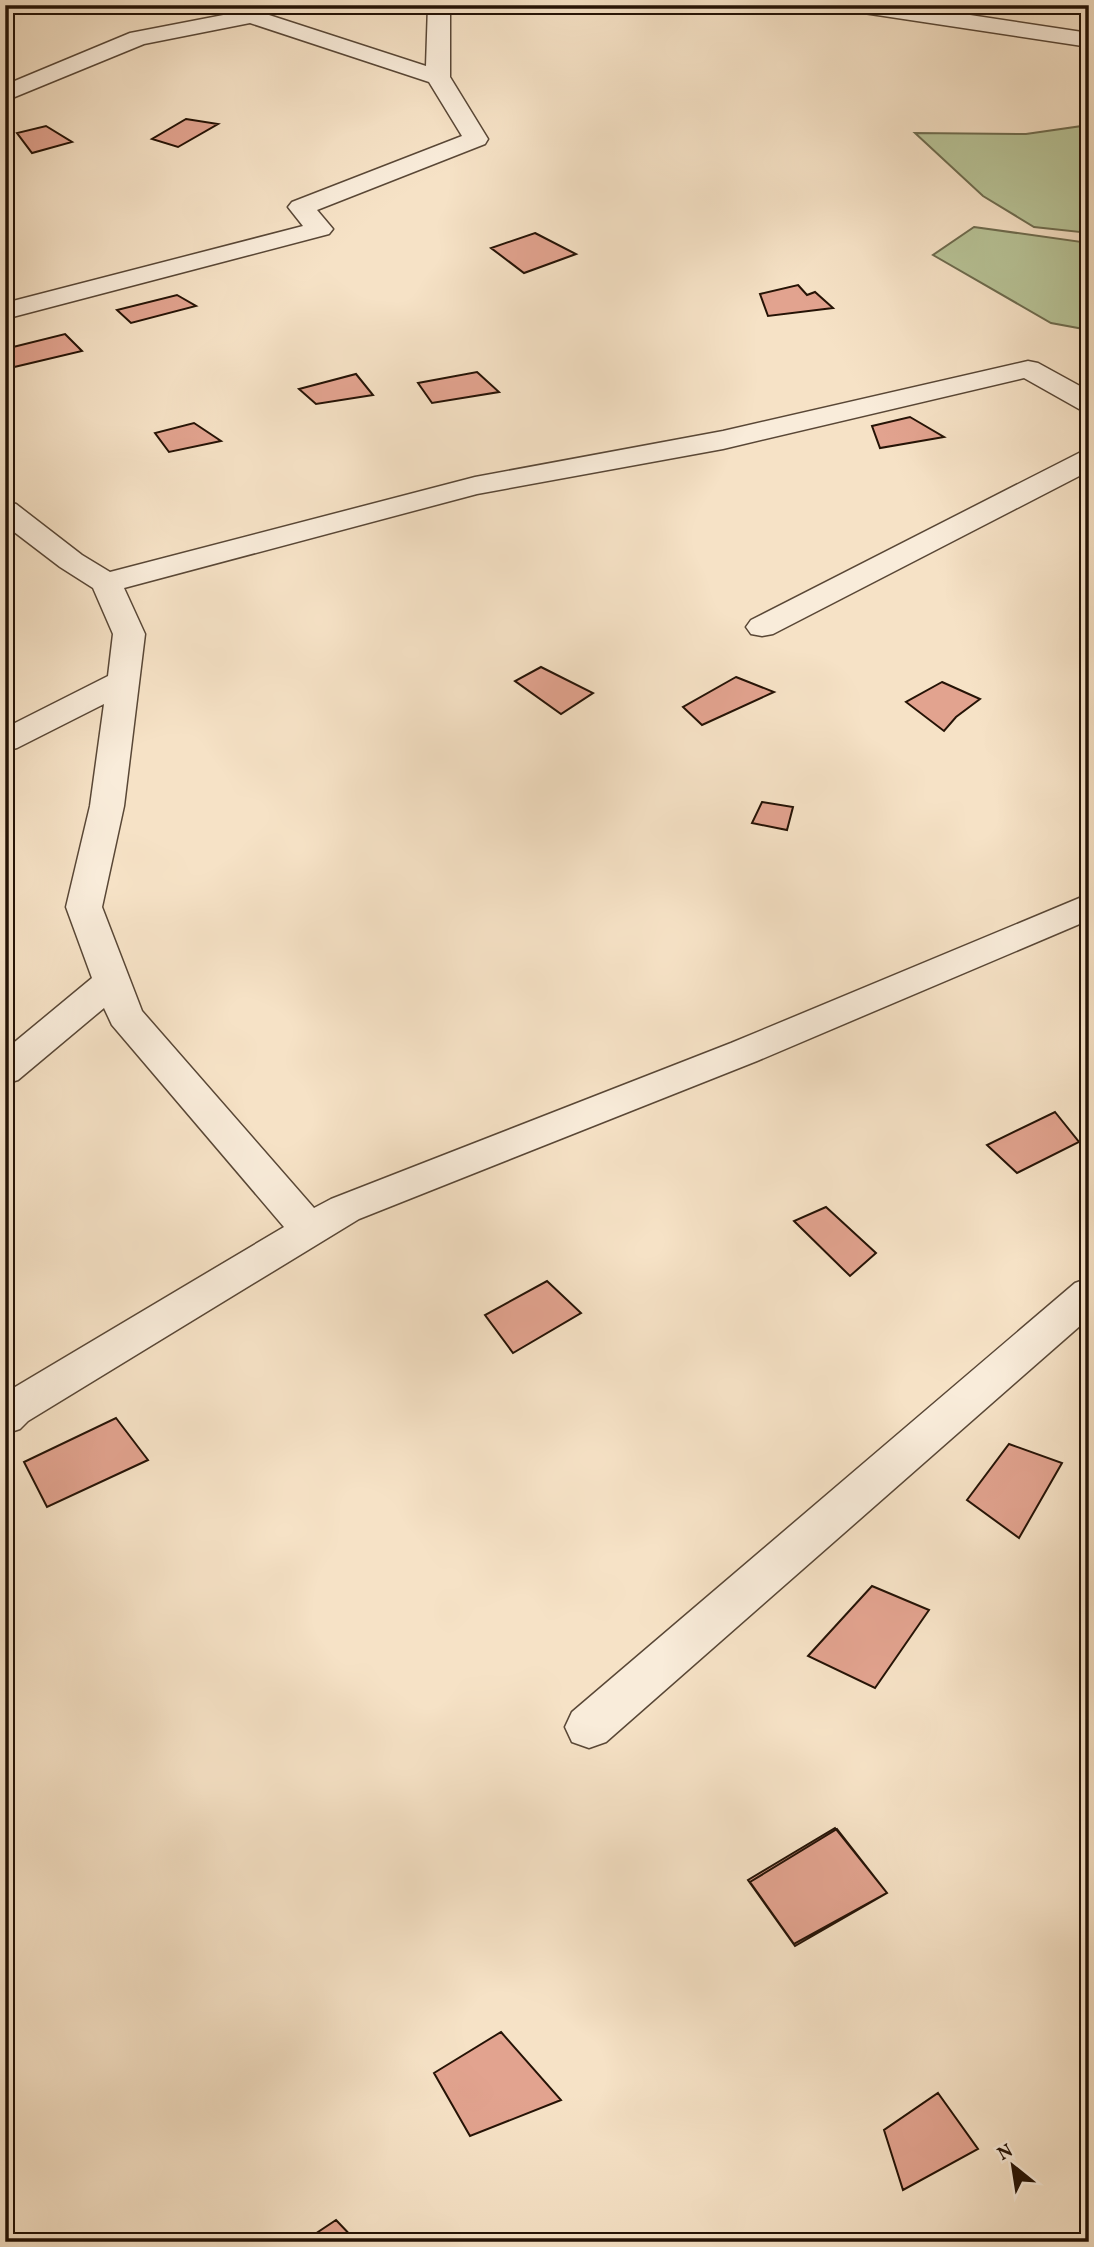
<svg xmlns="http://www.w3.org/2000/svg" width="1094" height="2247" font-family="Vollkorn,serif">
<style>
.green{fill:#b8c498;stroke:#6e6c4f;stroke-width:2}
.building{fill:#e2a38f;stroke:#251306;stroke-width:2}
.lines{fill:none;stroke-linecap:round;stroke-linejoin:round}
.street-casing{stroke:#594736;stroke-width:3}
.street{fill:#f9ecda;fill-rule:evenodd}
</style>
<rect width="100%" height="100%" fill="#f6e2c6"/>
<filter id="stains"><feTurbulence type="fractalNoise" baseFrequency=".00286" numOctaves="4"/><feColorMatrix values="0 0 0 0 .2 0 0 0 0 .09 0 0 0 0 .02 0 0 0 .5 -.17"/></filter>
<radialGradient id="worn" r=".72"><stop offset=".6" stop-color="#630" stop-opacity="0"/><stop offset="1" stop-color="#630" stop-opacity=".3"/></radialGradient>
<path class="green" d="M1089 125V233L1034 227 983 196 915 133 1026 134Z
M974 227 1089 243V330L1051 323 933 255Z"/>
<path class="building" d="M186 119 218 124 178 147 152 139Z
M46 126 72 142 32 153 17 133Z
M535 233 576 254 524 273 491 248Z
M798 285 807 295 815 292 833 308 768 316 760 294Z
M177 295 196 306 131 323 117 310Z
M65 334 82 351 10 368 5 349Z
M477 372 499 392 432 403 418 383Z
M356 374 373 395 316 404 299 389Z
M910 417 944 437 880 448 872 426Z
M194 423 221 441 169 452 155 433Z
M541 667 593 693 561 714 515 681Z
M736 677 774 692 702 725 683 707Z
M942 682 980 699 956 717 944 731 906 702Z
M762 802 793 807 787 830 752 823Z
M1055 1112 1079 1142 1017 1173 987 1145Z
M826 1207 876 1253 850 1276 794 1221Z
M547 1281 581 1313 513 1353 485 1315Z
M116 1418 148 1460 47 1507 24 1462Z
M1009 1444 1062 1463 1019 1538 967 1500Z
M872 1586 929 1610 875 1688 808 1656Z
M835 1828 887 1893 795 1946 748 1880Z
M837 1829 887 1893 794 1944 750 1882Z
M501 2032 561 2100 470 2136 434 2073Z
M938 2093 978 2149 903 2190 884 2130Z
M336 2220 357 2242H303Z"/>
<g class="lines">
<g class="street-casing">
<path id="street" d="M253 5H280L269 15 426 66 428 5H450V77L488 139 485 144 317 210 333 229 329 234 5 319V303L303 226 288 207 292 202 462 136 429 82 250 23 144 44 5 101V85L130 33 244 11Z
M846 5H904L1089 33V47L857 12 849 10Z
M1028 361 1038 363 1089 391V411L1079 409 1024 378 723 449 477 494 124 588 145 634 124 806 102 907 142 1011 314 1208 331 1199 731 1043 1089 894V920L757 1061 359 1219 28 1421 20 1429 5 1434V1393L284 1227 112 1025 104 1008 18 1080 5 1084V1050L92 978 66 907 90 806 104 704 17 748 5 751V728L108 676 113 634 93 588 60 567 5 525V501L16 504 82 555 110 572 475 477 723 431Z
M1089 450V471L773 634 762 636 751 634 746 627 751 620 1079 453Z
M1089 1278V1318L606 1742 589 1748 572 1742 565 1727 572 1712 1075 1283Z"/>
</g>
<use href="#street" class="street"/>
</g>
<rect width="1094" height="2247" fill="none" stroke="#f6e2c6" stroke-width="28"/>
<rect x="7" y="7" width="1080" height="2233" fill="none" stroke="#251306" stroke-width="3.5"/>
<rect x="14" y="14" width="1066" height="2219" fill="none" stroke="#251306" stroke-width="2"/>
<g transform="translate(1013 2166) rotate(330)" stroke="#f9ecda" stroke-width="5" paint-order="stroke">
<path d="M0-5L12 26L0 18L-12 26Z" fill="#251306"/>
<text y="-10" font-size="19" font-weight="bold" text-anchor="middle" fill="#251306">N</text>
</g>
<rect width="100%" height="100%" filter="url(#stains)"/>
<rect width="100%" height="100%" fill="url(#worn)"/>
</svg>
